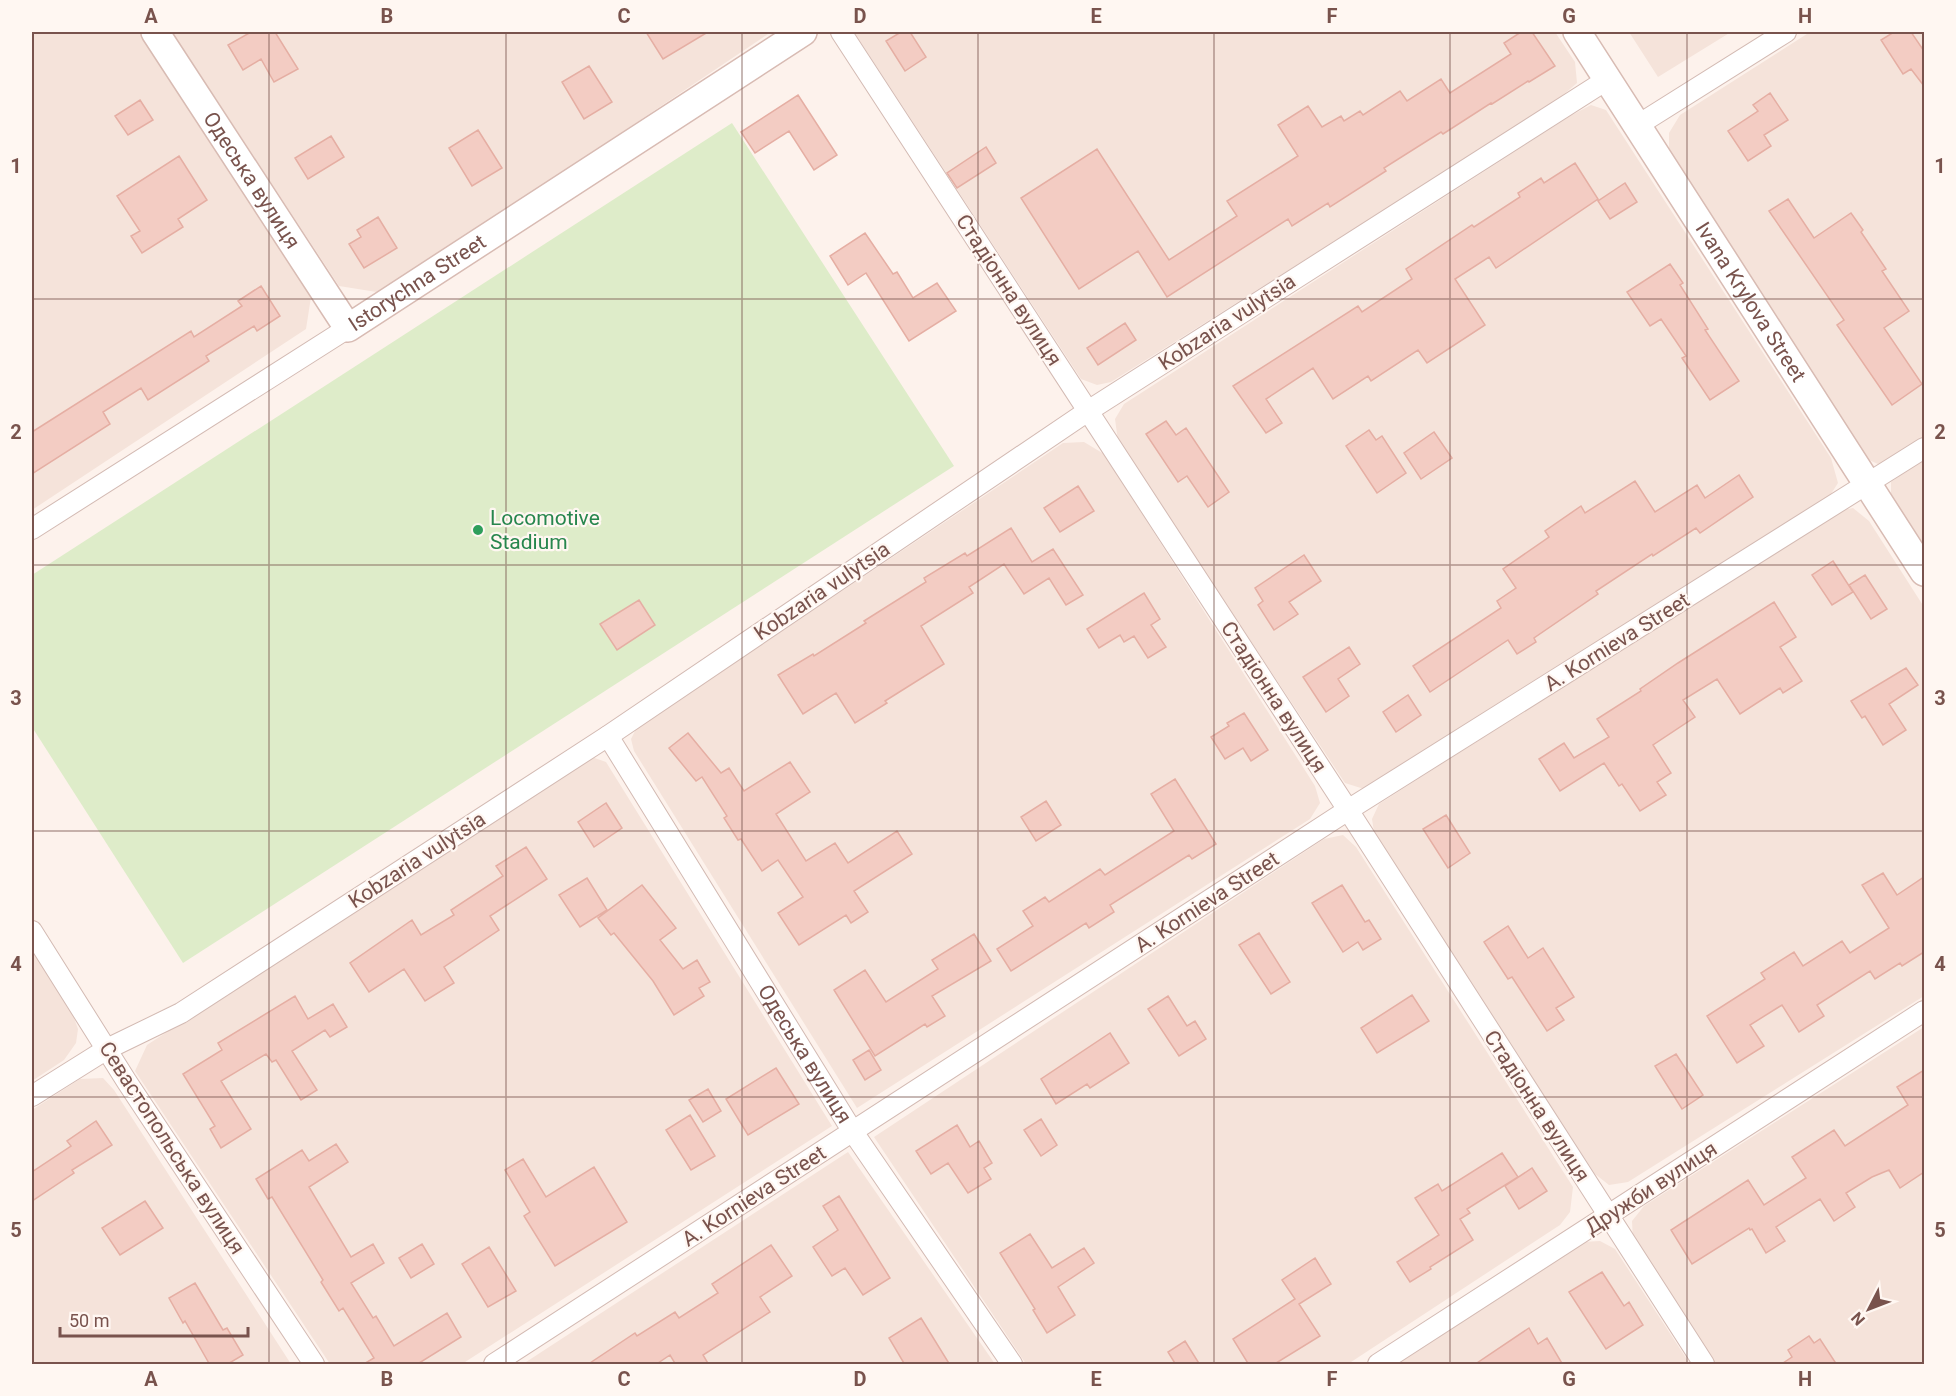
<svg xmlns="http://www.w3.org/2000/svg" width="1956" height="1396" font-family="Roboto,sans-serif">
<style>
.residential{fill:#f5e3da}
.green{fill:#deecc9}
.building{fill:#f3ccc3;stroke:#e5aea3;stroke-width:1.5}
.lines{fill:none;stroke-linecap:round;stroke-linejoin:round}
.street-casing{stroke:#d3bab3;stroke-width:22}
.secondary-casing{stroke:#d8bbb3;stroke-width:30}
.street{stroke:#fff;stroke-width:20}
.secondary{stroke:#fff;stroke-width:27}
.grid{fill:none;stroke:#79534d;stroke-width:1.5;stroke-opacity:0.55}
.leisure-dot{fill:#2e9e5b;stroke:#fff7f2;stroke-width:2}
.labels{text-anchor:middle;dominant-baseline:central;stroke-width:4.5;stroke-linejoin:round;paint-order:stroke}
.street-label{font-size:21px;fill:#79534d;stroke:#fff7f2}
.leisure-label{font-size:21px;fill:#27864d;stroke:#fff7f2;text-anchor:start}
.neatline{fill:none;stroke:#79534d;stroke-width:2}
.grid-label{font-size:20px;text-anchor:middle;font-weight:bold;fill:#79534d}
</style>
<rect width="100%" height="100%" fill="#fdf2ec"/>
<path class="residential" d="M32 32H139L311 297 306 329 32 510Z
M172 32H771L383 293 339 286Z
M854 32H1555L1575 62 1577 83 1555 102 1111 382 1097 385 1081 379Z
M1629 32H1731L1658 77Z
M1810 32H1924V438L1898 456 1878 464 1862 457 1669 149V133L1680 115Z
M1591 105 1606 110 1831 458 1838 483 1829 497 1364 789 1345 783 1118 441 1115 419 1124 404 1570 116Z
M1084 442 1104 454 1315 786 1320 803 1310 819 857 1108 634 751 631 739 636 729 1063 443Z
M1924 458V555L1902 520 1891 494V482Z
M1853 508 1869 521 1924 607V996L1628 1182 1609 1185 1595 1174 1374 832 1372 819 1379 804 1838 511Z
M589 756 606 762 832 1126 462 1364H330L135 1071 147 1045Z
M1343 835 1356 847 1573 1187 1570 1212 1560 1225 1348 1364H1026L874 1137 1324 839Z
M32 947 73 1015 78 1029 76 1043 64 1060 32 1081Z
M1924 1027V1364H1715L1633 1240 1632 1221 1644 1206Z
M103 1078 114 1090 291 1364H32V1110L80 1079Z
M848 1152 995 1364H523Z
M1600 1241 1615 1249 1690 1364H1396L1583 1242Z"/>
<path class="green" d="M732 123 954 466 183 963 32 727V575Z"/>
<path class="building" d="M251 32H275L298 69 274 82 261 59 243 70 228 45Z
M646 32H708L663 59Z
M901 32H910L926 57 905 71 886 41Z
M1521 32H1532L1555 66 1529 82 1528 81 1492 104 1491 103 1443 134 1441 132 1384 168 1386 171 1330 207 1328 203 1292 226 1288 219 1167 297 1138 251 1079 289 1021 198 1097 149 1169 260 1237 216 1227 201 1298 156 1278 125 1308 106 1322 127 1341 116 1344 121 1360 111 1363 115 1400 91 1407 101 1441 79 1450 93 1511 54 1504 43Z
M1894 32H1911L1924 51V86L1911 69 1903 74 1881 40Z
M589 66 612 102 584 119 562 82Z
M1770 93 1788 120 1764 135 1771 146 1748 161 1728 131 1758 111 1753 105Z
M798 95 837 155 814 170 789 131 755 153 741 132Z
M140 100 153 120 128 135 115 116Z
M478 130 502 168 472 186 449 148Z
M331 136 344 157 308 179 295 158Z
M986 147 996 163 957 188 947 173Z
M179 156 207 200 178 219 183 227 142 253 131 236 140 231 117 196Z
M1575 163 1598 199 1496 268 1489 257 1455 279 1485 325 1427 363 1418 350 1371 381 1368 376 1333 399 1313 368 1266 399 1282 423 1266 433 1233 386 1358 306 1362 312 1412 279 1406 269 1472 225 1474 227 1520 197 1518 193 1541 178 1544 183Z
M1625 183 1637 202 1610 219 1598 201Z
M1788 199 1814 238 1851 213 1863 230 1861 232 1886 269 1882 271 1909 311 1884 328 1922 384 1892 405 1837 325 1844 320 1769 211Z
M378 217 397 248 364 268 349 244 361 237 357 230Z
M865 233 893 274 897 272 913 298 937 283 956 311 909 341 866 273 848 285 830 256Z
M1670 264 1683 283 1680 285 1708 329 1705 330 1739 381 1710 400 1682 358 1686 356 1661 319 1650 326 1627 292Z
M261 286 280 316 257 331 254 326 206 356 209 361 148 400 141 388 103 412 110 424 32 474V432L191 331 194 337 242 306 238 301Z
M1125 323 1136 340 1098 365 1087 348Z
M1166 421 1176 435 1186 428 1229 492 1208 507 1187 476 1178 482 1146 434Z
M1369 430 1376 440 1382 436 1406 473 1377 493 1346 446Z
M1434 432 1452 458 1421 479 1404 453Z
M1739 475 1753 497 1700 533 1696 528 1653 556 1652 554 1596 591 1598 594 1534 638 1536 642 1517 654 1508 640 1430 692 1413 666 1501 608 1497 601 1516 588 1503 569 1549 537 1545 531 1581 506 1585 513 1635 481 1655 512 1697 485 1705 498Z
M1078 486 1094 511 1060 532 1044 508Z
M1011 528 1032 562 1053 549 1083 595 1066 605 1049 578 1024 594 1004 564 969 587 973 593 921 626 944 664 885 701 887 703 855 723 836 693 803 714 778 675 813 654 814 656 866 623 864 621 926 582 924 578 965 553 967 556Z
M1304 555 1321 581 1289 602 1298 614 1274 630 1258 605 1263 601 1255 588Z
M1833 561 1853 592 1832 605 1812 575Z
M1865 575 1887 609 1871 619 1849 585Z
M1144 593 1160 619 1151 625 1166 647 1148 658 1134 636 1124 642 1120 635 1099 648 1087 629Z
M639 600 655 625 617 650 600 624Z
M1774 602 1796 637 1780 647 1802 681 1783 693 1780 688 1740 714 1717 679 1683 700 1695 717 1653 745 1671 773 1657 782 1666 795 1640 811 1622 784 1619 786 1604 763 1560 791 1539 759 1564 743 1574 758 1609 737 1597 719 1641 691 1640 689 1678 663Z
M1349 647 1360 664 1338 679 1349 696 1326 712 1303 677Z
M1906 668 1918 685 1889 704 1906 730 1883 745 1865 716 1862 718 1851 701Z
M1408 695 1421 715 1396 732 1383 712Z
M1244 713 1268 750 1251 761 1243 748 1225 759 1211 737 1229 726 1227 723Z
M688 733 721 773 729 768 744 791 790 762 810 792 776 814 806 861 835 843 848 863 897 831 912 854 854 891 868 912 851 923 846 915 799 945 778 913 803 897 778 860 762 871 741 839 738 840 724 818 727 816 702 777 696 781 669 748Z
M1175 779 1216 844 1192 859 1189 855 1110 905 1114 912 1089 928 1086 923 1011 971 997 949 1033 926 1023 911 1045 897 1049 902 1100 869 1105 875 1174 831 1151 794Z
M1046 801 1061 825 1036 841 1021 817Z
M606 803 622 828 594 847 578 822Z
M1446 815 1470 853 1448 868 1423 829Z
M526 847 547 879 490 916 499 930 444 967 454 983 425 1001 404 969 369 992 350 963 412 920 421 935 454 915 451 910 503 876 496 866Z
M1883 873 1897 895 1924 877V952L1902 966 1900 963 1875 979 1870 971 1817 1005 1824 1016 1799 1032 1782 1005 1750 1025 1764 1046 1737 1063 1707 1016 1765 979 1761 973 1794 952 1803 966 1842 941 1850 953 1889 928 1862 885Z
M587 878 607 910 580 927 559 895Z
M642 885 676 928 660 940 683 969 697 960 710 982 699 988 704 996 674 1015 653 981 614 933 611 935 598 918Z
M1342 885 1365 922 1369 920 1381 939 1363 950 1358 942 1343 952 1312 903Z
M1508 926 1528 958 1543 948 1574 997 1556 1008 1564 1020 1547 1031 1512 977 1508 979 1484 942Z
M1259 933 1290 982 1271 994 1239 945Z
M974 934 991 961 932 996 945 1016 927 1027 925 1024 875 1056 834 990 865 970 886 1002 938 969 932 960Z
M1412 995 1429 1021 1377 1053 1361 1028Z
M295 996 308 1019 333 1004 347 1027 330 1037 325 1030 292 1051 317 1090 301 1100 276 1060 272 1062 266 1054 221 1081 251 1129 221 1148 210 1129 215 1126 183 1074 222 1050 218 1043Z
M1168 996 1187 1026 1195 1021 1206 1039 1179 1056 1148 1009Z
M1110 1033 1129 1063 1090 1088 1087 1084 1056 1104 1041 1079Z
M869 1050 881 1070 865 1080 853 1060Z
M1676 1054 1703 1095 1682 1109 1655 1066Z
M776 1068 799 1104 748 1135 726 1099Z
M1924 1070V1172L1900 1188 1889 1170 1872 1177 1846 1193 1855 1207 1834 1221 1820 1199 1776 1227 1785 1241 1766 1253 1752 1229 1750 1230 1749 1228 1692 1264 1671 1230 1748 1180 1764 1205 1806 1178 1792 1157 1834 1130 1845 1146 1908 1105 1897 1087Z
M708 1089 721 1111 703 1122 689 1100Z
M690 1115 715 1156 691 1170 666 1130Z
M1041 1119 1057 1145 1041 1156 1024 1130Z
M96 1121 112 1145 72 1170 74 1173 32 1201V1172L71 1146 67 1141Z
M957 1125 970 1147 979 1141 992 1163 984 1168 991 1179 968 1193 948 1163 931 1174 916 1151Z
M336 1144 348 1162 309 1187 351 1257 373 1244 384 1263 351 1283 373 1318 376 1316 394 1346 447 1313 461 1337 416 1365H362L374 1358 343 1308 339 1311 321 1282 323 1280 272 1197 268 1199 256 1179 302 1150 309 1161Z
M1502 1153 1518 1177 1467 1209 1470 1213 1460 1219 1473 1240 1430 1267 1431 1269 1410 1282 1397 1262 1439 1235 1415 1198 1438 1184 1442 1191Z
M523 1159 546 1197 594 1167 627 1222 555 1266 524 1216 530 1212 505 1170Z
M1532 1168 1547 1191 1519 1209 1505 1186Z
M839 1196 890 1278 863 1295 845 1268 832 1276 813 1247 838 1230 823 1206Z
M145 1201 163 1228 120 1255 102 1228Z
M1030 1234 1052 1268 1084 1248 1094 1263 1058 1287 1075 1315 1047 1333 1033 1310 1035 1309 1000 1253Z
M422 1244 434 1264 411 1278 399 1258Z
M771 1245 792 1276 760 1297 770 1312 703 1355 709 1365H676L670 1355 655 1365H587L635 1333 637 1336 675 1312 679 1318 718 1293 712 1284Z
M489 1247 516 1291 488 1307 462 1264Z
M1315 1258 1331 1284 1299 1304 1320 1336 1273 1365H1249L1233 1339 1295 1299 1282 1280Z
M1602 1272 1624 1306 1629 1302 1643 1325 1606 1349 1569 1292Z
M195 1283 223 1330 227 1328 243 1355 226 1365H210L185 1321 183 1323 169 1298Z
M921 1318 950 1365H905L889 1338Z
M1529 1328 1538 1344 1547 1338 1563 1365H1474Z
M1809 1336 1814 1343 1820 1339 1837 1365H1780L1792 1357 1788 1350Z
M1185 1341 1200 1365H1176L1168 1352Z"/>
<g class="lines">
<g class="street-casing">
<g id="street">
<path d="M841 32 1348 810 1704 1364"/>
<path d="M1638 125 1786 32"/>
<path d="M32 529 348 328"/>
<path id="s1" d="M608 736 853 1132 1012 1364"/>
<path d="M32 931 127 1082 314 1364"/>
<path d="M32 1096 107 1049 181 1013 608 736 1088 411 1608 79"/>
<path d="M494 1364 1348 810 1924 448"/>
<path d="M1378 1364 1924 1011"/>
</g>
</g>
<g class="secondary-casing">
<g id="secondary">
<path id="s2" d="M155 32 348 328 803 32"/>
<path id="s3" d="M1577 32 1924 572"/>
</g>
</g>
<use href="#street" class="street"/>
<use href="#secondary" class="secondary"/>
</g>
<path class="grid" d="M269 32V1364M506 32V1364M742 32V1364M978 32V1364M1214 32V1364M1450 32V1364M1687 32V1364M32 299H1924M32 565H1924M32 831H1924M32 1097H1924"/>
<circle class="leisure-dot" cx="478" cy="530" r="6"/>
<g class="labels">
<g class="street-label">
<text stroke="none"><textPath href="#s2" startOffset="177">Одеська вулиця</textPath></text>
<text stroke="none"><textPath href="#s2" startOffset="436">Istorychna Street</textPath></text>
<text transform="translate(1009 290) rotate(57)">Стадіонна вулиця</text>
<text stroke="none"><textPath href="#s3" startOffset="321">Ivana Krylova Street</textPath></text>
<text transform="translate(1227 322) rotate(-33)">Kobzaria vulytsia</text>
<text transform="translate(822 591) rotate(-34)">Kobzaria vulytsia</text>
<text transform="translate(1617 642) rotate(-32)">A. Kornieva Street</text>
<text transform="translate(1274 697) rotate(57)">Стадіонна вулиця</text>
<text transform="translate(417 860) rotate(-33)">Kobzaria vulytsia</text>
<text transform="translate(1207 902) rotate(-33)">A. Kornieva Street</text>
<text stroke="none"><textPath href="#s1" startOffset="374">Одеська вулиця</textPath></text>
<text transform="translate(1537 1106) rotate(57)">Стадіонна вулиця</text>
<text transform="translate(172 1148) rotate(57)">Севастопольська вулиця</text>
<text transform="translate(1651 1188) rotate(-33)">Дружби вулиця</text>
<text transform="translate(754 1196) rotate(-33)">A. Kornieva Street</text>
</g>
<g class="leisure-label">
<text x="490" y="518">Locomotive<tspan x="490" dy="24">Stadium</tspan></text>
</g>
</g>
<rect width="1956" height="1396" fill="none" stroke="#fff7f2" stroke-width="66"/>
<g transform="translate(1869 1309) rotate(228)" stroke="#fff7f2" stroke-width="4.5" paint-order="stroke">
<path d="M0-4.5L10 22L0 15L-10 22Z" fill="#79534d"/>
<text y="-9" font-size="16" font-weight="bold" text-anchor="middle" fill="#79534d">N</text>
</g>
<path d="M60 1327v9h188v-9" fill="none" stroke="#79534d" stroke-width="3"/>
<text x="69" y="1327" font-size="18" fill="#79534d" stroke="#fff7f2" stroke-width="4.5" paint-order="stroke">50 m</text>
<rect x="33" y="33" width="1890" height="1330" class="neatline"/>
<g class="grid-label">
<text x="151" y="23">A</text>
<text x="387" y="23">B</text>
<text x="624" y="23">C</text>
<text x="860" y="23">D</text>
<text x="1096" y="23">E</text>
<text x="1332" y="23">F</text>
<text x="1569" y="23">G</text>
<text x="1805" y="23">H</text>
<text x="16" y="173">1</text>
<text x="1940" y="173">1</text>
<text x="16" y="439">2</text>
<text x="1940" y="439">2</text>
<text x="16" y="705">3</text>
<text x="1940" y="705">3</text>
<text x="16" y="971">4</text>
<text x="1940" y="971">4</text>
<text x="16" y="1237">5</text>
<text x="1940" y="1237">5</text>
<text x="151" y="1386">A</text>
<text x="387" y="1386">B</text>
<text x="624" y="1386">C</text>
<text x="860" y="1386">D</text>
<text x="1096" y="1386">E</text>
<text x="1332" y="1386">F</text>
<text x="1569" y="1386">G</text>
<text x="1805" y="1386">H</text>
</g>
</svg>
